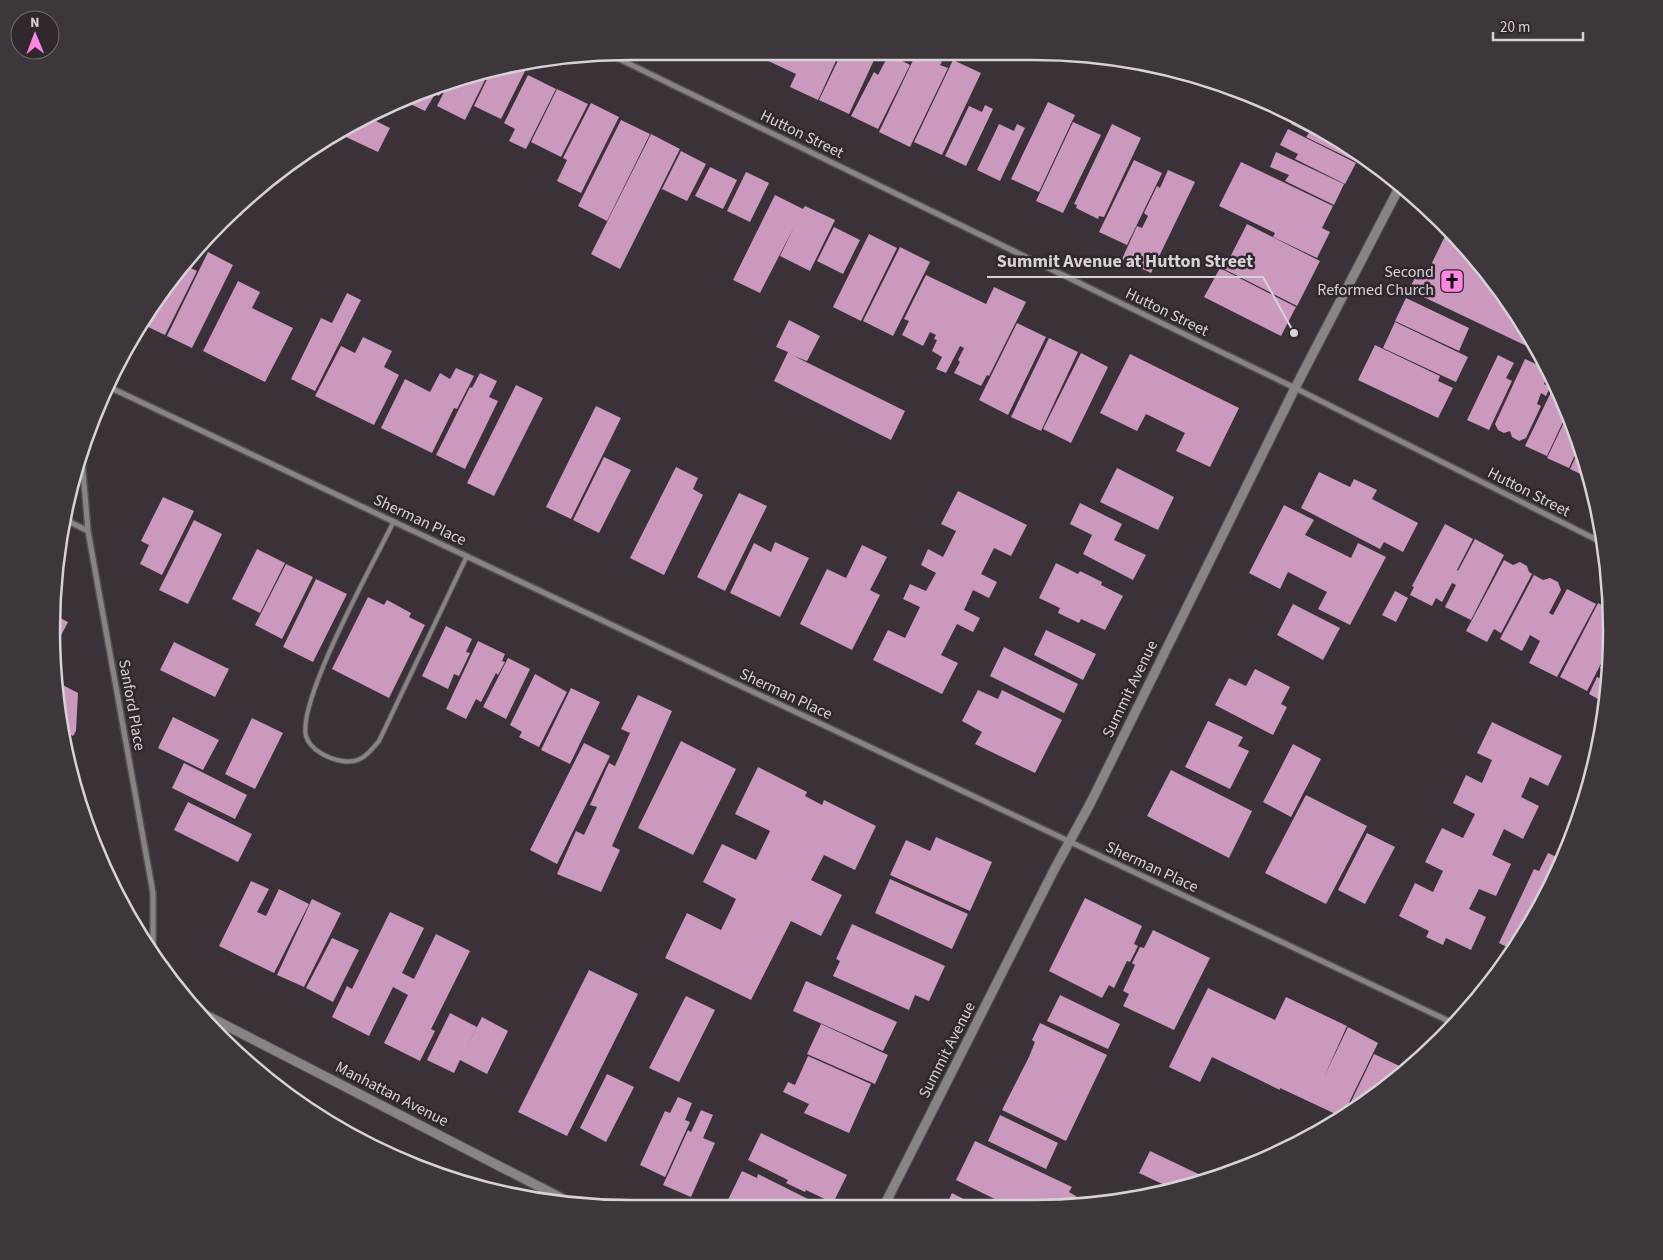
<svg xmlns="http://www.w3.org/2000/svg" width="1663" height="1260" font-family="'Source Sans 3',sans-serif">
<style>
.building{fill:#cb99be}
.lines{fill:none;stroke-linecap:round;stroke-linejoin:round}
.service-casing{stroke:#564f54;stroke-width:6}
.minor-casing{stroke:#564f54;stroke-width:8}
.tertiary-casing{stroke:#564f54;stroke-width:11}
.service{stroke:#888486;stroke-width:4}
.minor{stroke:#888486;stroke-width:5}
.tertiary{stroke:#888486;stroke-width:9}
.labels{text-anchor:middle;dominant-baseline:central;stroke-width:5;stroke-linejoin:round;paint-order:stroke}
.street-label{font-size:16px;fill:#d7d2d5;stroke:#30282e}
.poi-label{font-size:16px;fill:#d7d2d5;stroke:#30282e;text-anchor:end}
.rim{fill:none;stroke:#d7d2d5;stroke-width:2.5}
.leader{fill:none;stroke:#d7d2d5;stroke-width:2}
.callout-dot{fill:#d7d2d5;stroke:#30282e;stroke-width:2}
.callout-label{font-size:18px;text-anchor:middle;font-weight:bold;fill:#d7d2d5;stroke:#30282e;stroke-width:5;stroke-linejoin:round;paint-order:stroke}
</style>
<rect width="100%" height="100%" fill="#3a3238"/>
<path class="building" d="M749 52H806L802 61 806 52H840L818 100 790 87 796 74Z
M842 52H858L874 60 849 114 819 100Z
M889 54 910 65 878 129 851 116 874 72 878 75Z
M916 54 927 58 929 55 942 62 940 65 948 68 910 147 879 132Z
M953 60 981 73 942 155 914 142Z
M515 66 525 71 501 119 474 106 492 69Z
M490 70 465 120 437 106 448 84 480 71Z
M528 75 556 89 526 149 509 141 515 129 504 123Z
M1208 80 1233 90 1231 94 1207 82Z
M444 86 439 96 435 94 425 111 406 102Z
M557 89 588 104 561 157 531 142Z
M1048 102 1075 115 1039 192 1011 179Z
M591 103 619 117 581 193 557 181 567 160 563 158Z
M985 105 993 109 966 166 945 156 969 106 982 112Z
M1295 115 1355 149 1361 154 1357 162 1306 137 1309 133 1291 124Z
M368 117 390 128 378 152 346 137 353 124Z
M621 120 650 134 607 221 578 206Z
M1073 122 1101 135 1063 213 1036 201Z
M999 124 1014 131 1017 124 1025 128 1000 181 977 170Z
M1112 124 1141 138 1104 217 1099 216 1098 219 1076 208 1077 205 1074 204Z
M1288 129 1356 163 1345 184 1295 159 1298 154 1280 145Z
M651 134 680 149 620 269 591 254Z
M681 151 706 164 687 201 662 189Z
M1276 152 1344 184 1334 205 1285 181 1289 175 1270 167Z
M1134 160 1162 173 1127 245 1099 232Z
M1241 162 1333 206 1322 228 1330 232 1317 258 1273 237 1275 233 1219 206Z
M710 167 737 180 723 209 695 196Z
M1168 170 1195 182 1151 273 1122 259 1137 226 1142 228 1148 216 1144 213 1157 186 1160 188Z
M746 172 769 183 750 222 727 211Z
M253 192 241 216 232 212 249 195Z
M775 195 803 209 805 206 835 220 810 271 780 256 794 227 760 293 733 280Z
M1247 224 1320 261 1297 306 1224 269Z
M834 227 860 240 843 274 817 261Z
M1449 228 1514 308 1534 346 1533 349 1409 290 1419 269 1427 273Z
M869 234 897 248 861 321 833 307Z
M900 247 930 262 893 336 863 321Z
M208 252 233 265 192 348 167 336Z
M184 265 197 271 165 335 144 325Z
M1220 268 1296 307 1281 336 1204 297Z
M926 275 986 304 994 287 1026 302 989 376 987 375 981 386 954 373 960 362 958 360 964 348 960 346 946 373 936 369 942 357 932 351 937 340 934 339 936 335 930 332 923 346 902 335 909 321 904 319Z
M238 281 260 292 252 308 293 328 265 382 203 351Z
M347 293 361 300 315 391 291 379 321 318 332 323Z
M1406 298 1469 328 1459 351 1395 321Z
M789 320 820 336 807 361 794 356 905 411 891 440 774 381 788 352 776 347Z
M1395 322 1468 357 1456 382 1383 348Z
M1017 323 1046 337 1008 415 979 400Z
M363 337 392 351 384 367 399 375 374 425 315 396 341 346 355 353Z
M1049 338 1078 352 1041 431 1011 417Z
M1375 345 1440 376 1438 381 1453 388 1438 418 1358 380Z
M1081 353 1108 367 1071 443 1043 429Z
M1130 354 1239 408 1210 467 1176 451 1185 433 1146 414 1137 431 1100 413Z
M1498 355 1514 363 1506 378 1512 381 1489 430 1467 420Z
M1525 359 1547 369 1568 411 1547 456 1525 446 1554 386 1545 381 1544 384 1550 387 1546 396 1541 393 1537 404 1541 406 1526 438 1519 441 1512 437 1510 431 1504 433 1498 430 1495 424Z
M456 368 474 376 457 409 454 408 432 453 381 428 405 379 430 392 440 373 450 379Z
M480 373 497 381 489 397 498 401 465 469 436 455 470 387 472 388Z
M516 385 543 398 494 496 467 483Z
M596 406 621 418 571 519 546 507Z
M1569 412 1579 446 1569 468 1547 458Z
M1580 448 1589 478 1570 469Z
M604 457 631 470 599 533 573 520Z
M676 467 698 478 693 489 703 495 664 575 630 558Z
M1117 468 1174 497 1158 530 1100 502Z
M1319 472 1350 487 1354 479 1377 490 1372 499 1418 523 1403 552 1384 542 1380 549 1301 508Z
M958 491 1027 525 1011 556 994 548 981 574 997 582 989 598 973 590 964 610 980 618 973 632 957 624 941 655 958 663 942 694 873 660 888 630 905 638 920 607 903 599 910 584 926 591 936 573 921 565 928 549 943 557 956 531 941 524Z
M739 493 767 506 725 591 697 577Z
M163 497 194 511 162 575 140 564 149 545 141 541Z
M1080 503 1122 524 1114 540 1146 555 1133 580 1083 554 1092 535 1070 524Z
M1284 505 1314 520 1305 535 1351 558 1358 543 1386 557 1350 625 1318 609 1327 592 1288 572 1280 589 1249 573Z
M194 520 222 534 188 604 159 590Z
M1445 524 1473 539 1457 570 1458 571 1475 539 1504 555 1471 620 1445 607 1456 585 1452 583 1442 602 1436 598 1432 606 1410 595 1414 587 1412 586Z
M775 542 809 558 780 617 730 593 754 543 771 552Z
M862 545 887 557 870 590 880 595 852 650 800 624 827 569 846 578Z
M257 549 285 563 260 613 232 599Z
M1504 560 1513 565 1520 562 1527 566 1529 572 1532 574 1501 633 1494 629 1487 642 1466 631Z
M1056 563 1078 574 1080 571 1102 582 1101 585 1123 596 1105 630 1081 619 1079 623 1058 613 1060 608 1039 598Z
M286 564 313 577 282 639 255 625Z
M1534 575 1543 580 1550 578 1558 582 1561 590 1549 613 1553 615 1567 589 1596 604 1557 677 1529 663 1540 641 1530 635 1522 651 1500 639Z
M316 579 347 594 313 662 283 647Z
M1395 591 1408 598 1396 622 1382 615Z
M368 597 384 605 387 600 411 613 409 617 425 625 389 698 332 669Z
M1598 603 1610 609 1612 630 1610 646 1587 691 1560 677Z
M1293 604 1340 628 1323 660 1277 635Z
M56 616 68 622 54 649 55 635Z
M446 626 472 639 466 652 470 653 459 676 454 674 448 689 422 676Z
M1046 630 1096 654 1083 680 1034 655Z
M478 641 505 654 502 661 505 662 498 675 496 673 481 702 476 699 466 719 446 709Z
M174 642 229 669 215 697 160 670Z
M1004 647 1078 684 1064 713 990 676Z
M1610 650 1608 670 1605 703 1589 694 1597 677 1602 679 1607 671 1600 668Z
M508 658 530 669 506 719 483 707Z
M1255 669 1290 687 1281 704 1287 707 1273 735 1215 705 1229 678 1246 686Z
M535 674 567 692 539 747 519 737 522 732 510 725Z
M55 681 78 693 76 731 73 736 65 732Z
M571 688 600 702 570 764 541 750Z
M978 690 998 699 1002 690 1062 720 1035 773 975 744 982 732 962 721Z
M638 695 672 711 612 846 620 850 601 892 557 874 576 831 584 835 597 807 590 805 609 763 615 766 630 733 621 729Z
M173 717 219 740 203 770 158 748Z
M252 718 283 733 255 789 225 774Z
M1208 721 1243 737 1238 746 1249 751 1230 789 1185 767Z
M1492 722 1562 756 1548 786 1530 777 1521 797 1539 806 1523 839 1504 829 1492 855 1511 864 1496 896 1479 889 1469 909 1486 917 1471 950 1446 938 1443 945 1426 937 1429 931 1399 916 1415 883 1433 892 1443 871 1425 862 1442 828 1463 838 1475 814 1453 803 1466 775 1482 783 1492 760 1477 753Z
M681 741 736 769 693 855 638 828Z
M584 743 610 756 557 864 530 850Z
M1293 744 1321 759 1291 817 1263 802Z
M184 763 247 795 235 819 172 788Z
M758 767 807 792 805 796 822 805 824 800 876 826 855 870 824 855 811 880 842 895 821 936 791 921 751 1000 665 958 687 913 721 930 736 899 703 882 722 844 756 860 770 831 735 814Z
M1171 770 1252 811 1229 858 1147 816Z
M1306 795 1367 826 1326 904 1265 873Z
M188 802 252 834 238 862 174 830Z
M1367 833 1395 847 1365 904 1338 890Z
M936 837 992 862 970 911 890 875 906 840 930 851Z
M1548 853 1563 860 1515 951 1499 943 1534 869 1539 871Z
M890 879 968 914 952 949 875 913Z
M251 881 269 889 257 912 266 916 279 889 309 904 274 973 219 946Z
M1085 898 1142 926 1134 944 1138 946 1130 962 1127 961 1114 988 1109 985 1102 998 1049 971Z
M312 899 341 913 304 987 277 975Z
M390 912 424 928 402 973 414 979 436 934 470 951 431 1029 435 1031 420 1061 384 1043 408 995 393 987 369 1036 332 1017 347 986 352 989Z
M852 924 945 966 929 1001 915 995 909 1010 833 976 840 961 836 959Z
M1153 930 1210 958 1174 1030 1123 1006 1129 994 1123 991 1135 965 1132 963 1140 947 1144 948Z
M332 938 359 950 333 1002 306 988Z
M589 970 638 994 567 1136 518 1112Z
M806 981 897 1022 883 1051 793 1011Z
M1208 988 1275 1020 1286 997 1347 1026 1324 1077 1348 1027 1378 1043 1342 1117 1280 1088V1090L1212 1057 1200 1082 1169 1067Z
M1060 995 1120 1024 1108 1049 1047 1021Z
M686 996 715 1010 679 1082 649 1068Z
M450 1013 477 1027 463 1056 482 1017 508 1031 487 1074 460 1060 454 1073 427 1060Z
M1040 1023 1107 1055 1066 1141 1002 1110 1029 1057 1035 1042 1032 1040Z
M821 1024 888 1055 875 1084 807 1054Z
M1374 1054 1406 1069 1352 1112 1347 1110Z
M808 1056 871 1084 849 1133 804 1113 809 1104 783 1092 788 1082 795 1085Z
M607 1074 634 1087 606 1142 580 1128Z
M678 1097 692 1103 685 1120 690 1122 665 1177 640 1165 665 1111 670 1113Z
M701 1110 713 1115 703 1138 715 1143 691 1197 663 1185 688 1130 691 1132Z
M1000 1115 1058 1143 1046 1169 988 1141Z
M336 1122 365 1135 362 1141 340 1131 334 1126Z
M761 1133 847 1175 833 1203 806 1190 805 1192 786 1183 788 1180 748 1160Z
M367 1138 395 1152 393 1155 365 1142Z
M975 1141 1072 1187 1069 1192 1076 1196 1072 1204H1005L956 1180Z
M1150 1151 1211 1180 1173 1189 1139 1173Z
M397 1153 425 1167 424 1169 396 1156Z
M742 1171 757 1178 758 1174 818 1204H726Z
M952 1193 973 1204H947Z"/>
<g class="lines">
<g class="service-casing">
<path id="service" d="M394 521C375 560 297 700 306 736 310 750 329 759 342 761 361 764 368 754 379 741L467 556"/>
</g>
<g class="minor-casing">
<path id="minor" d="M609 54 1295 388 1603 543
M107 386 1455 1024
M82 459 88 531 153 893V957
M62 518 88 531"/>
</g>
<g class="tertiary-casing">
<path id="tertiary" d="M198 1011 573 1204
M885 1204 1054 870 1090 804 1295 388 1400 186"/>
</g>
<use href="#service" class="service"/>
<use href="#minor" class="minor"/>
<use href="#tertiary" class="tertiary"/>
</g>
<defs>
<g id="church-square" transform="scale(1.25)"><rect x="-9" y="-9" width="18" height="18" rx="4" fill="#fd86e2" stroke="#30282e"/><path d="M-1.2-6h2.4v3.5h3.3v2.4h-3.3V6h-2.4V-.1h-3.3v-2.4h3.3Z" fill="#111"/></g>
</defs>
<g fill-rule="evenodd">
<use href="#church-square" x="1452" y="281"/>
</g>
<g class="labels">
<g class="street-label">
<text transform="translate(802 134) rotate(26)">Hutton Street</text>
<text transform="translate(1167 312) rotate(26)">Hutton Street</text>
<text transform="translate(1529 492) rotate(27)">Hutton Street</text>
<text transform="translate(420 520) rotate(25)">Sherman Place</text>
<text transform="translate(1130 689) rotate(-64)">Summit Avenue</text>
<text transform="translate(786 694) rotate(25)">Sherman Place</text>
<text transform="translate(132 705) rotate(80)">Sanford Place</text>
<text transform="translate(1152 867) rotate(25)">Sherman Place</text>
<text transform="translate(947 1050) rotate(-63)">Summit Avenue</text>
<text transform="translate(392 1094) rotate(27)">Manhattan Avenue</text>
</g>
<g class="poi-label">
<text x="1434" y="272">Second<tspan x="1434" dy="18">Reformed Church</tspan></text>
</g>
</g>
<path d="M0 0H1663V1260H0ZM630 60H1033A570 570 0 0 1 1603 630V630A570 570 0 0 1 1033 1200H630A570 570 0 0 1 60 630V630A570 570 0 0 1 630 60Z" fill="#3d363b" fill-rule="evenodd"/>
<path class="rim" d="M630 60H1033A570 570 0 0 1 1603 630V630A570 570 0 0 1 1033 1200H630A570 570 0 0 1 60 630V630A570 570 0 0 1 630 60Z"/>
<path class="leader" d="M1294 333L1263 277H987"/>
<circle class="callout-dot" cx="1294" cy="333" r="5"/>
<g class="callout-label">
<text x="1125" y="267">Summit Avenue at Hutton Street</text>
</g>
<g transform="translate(35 35) rotate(359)"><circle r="24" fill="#30282e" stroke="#736c71"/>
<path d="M0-4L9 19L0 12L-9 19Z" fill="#fd86e2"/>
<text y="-8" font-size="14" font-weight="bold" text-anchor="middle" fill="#d7d2d5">N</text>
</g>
<path d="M1493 32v8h90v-8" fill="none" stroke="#d7d2d5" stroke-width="2.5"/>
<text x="1500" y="32" font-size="15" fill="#d7d2d5" stroke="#30282e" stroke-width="4" paint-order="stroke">20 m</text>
</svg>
